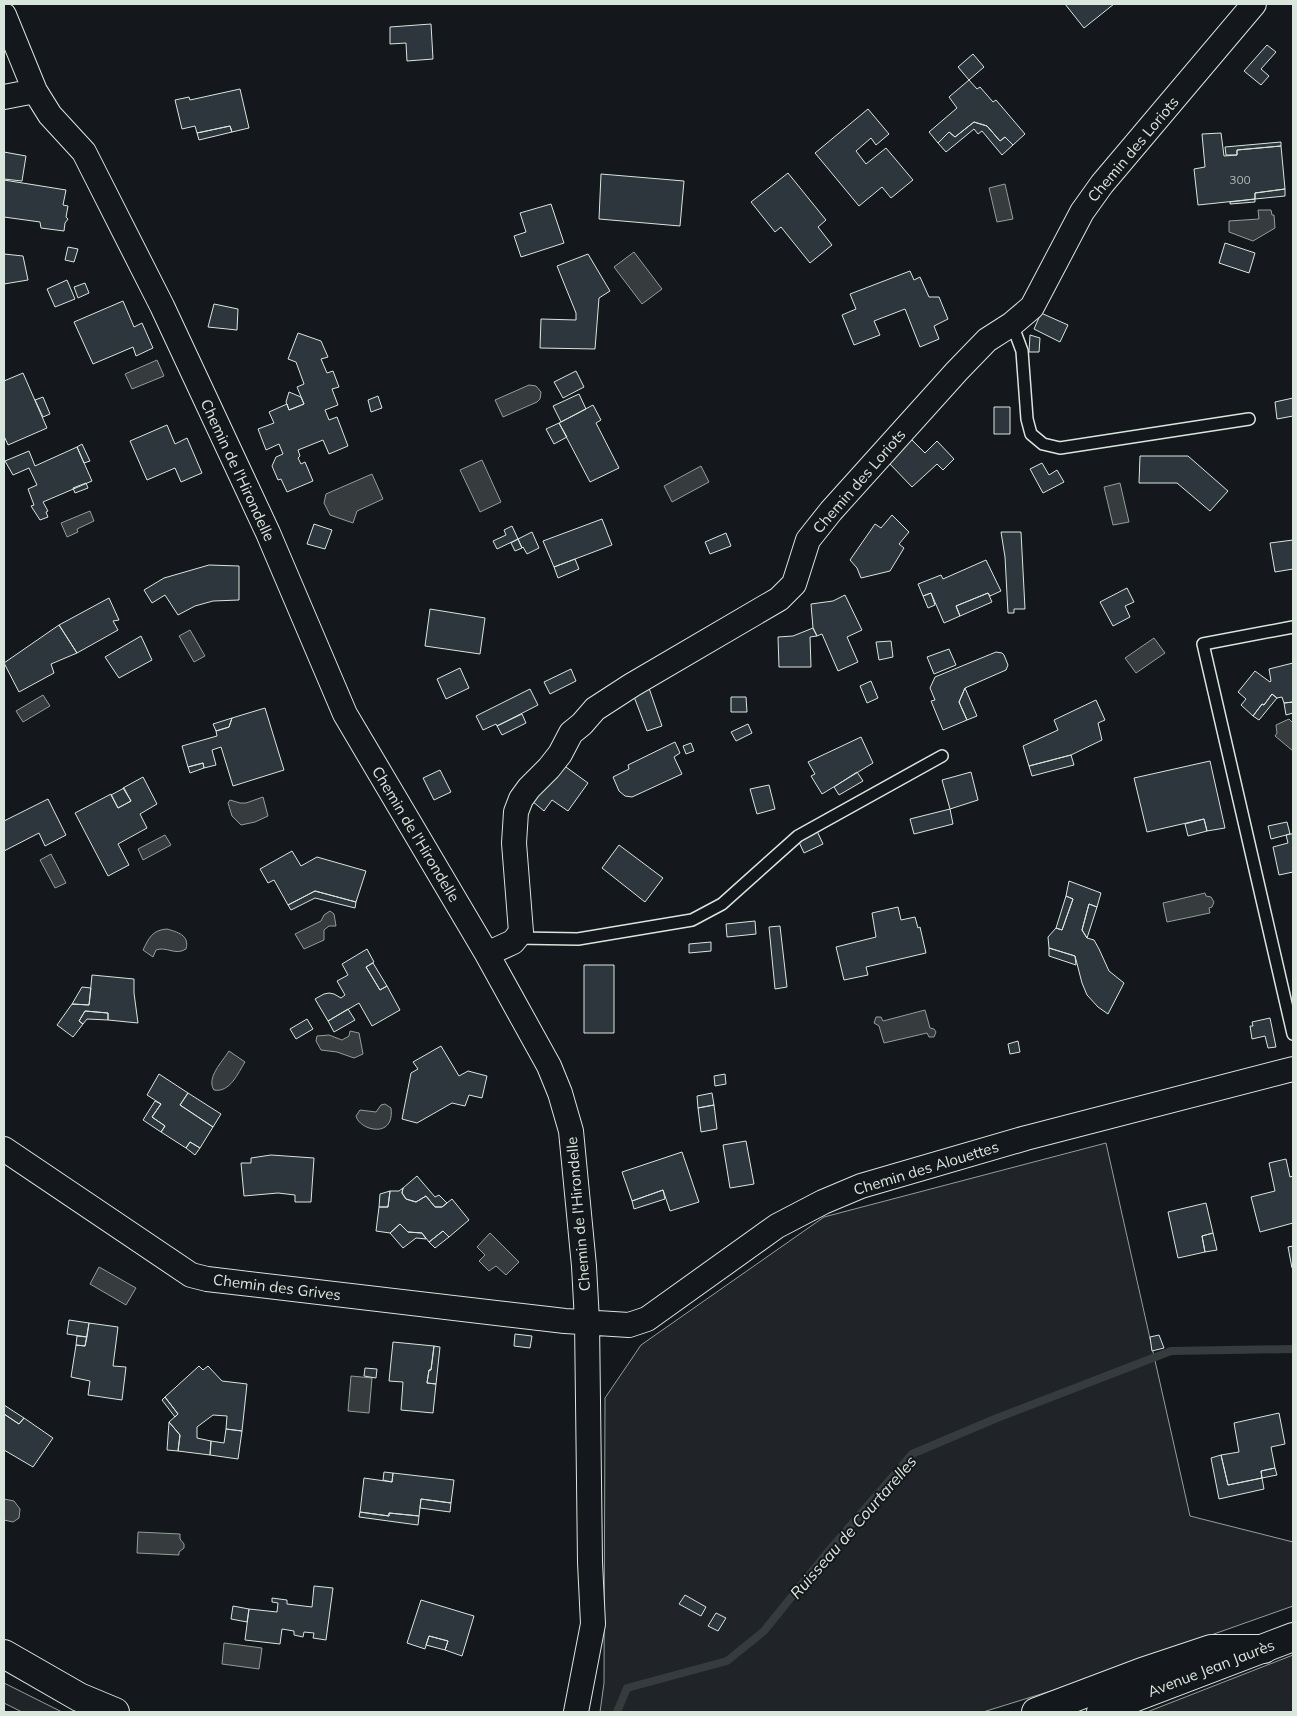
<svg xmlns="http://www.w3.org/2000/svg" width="1297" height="1716" font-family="Mulish,sans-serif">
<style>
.green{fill:#202428;stroke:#939e99}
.water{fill:#363b3e;stroke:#939e99}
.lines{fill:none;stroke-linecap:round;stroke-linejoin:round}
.stream{stroke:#363b3e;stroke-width:8}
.building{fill:#2c363c;stroke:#d8e6dc}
.lane-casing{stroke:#d8e6dc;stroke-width:14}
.street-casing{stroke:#d8e6dc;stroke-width:26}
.secondary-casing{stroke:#d8e6dc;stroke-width:30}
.primary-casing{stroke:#d8e6dc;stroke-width:30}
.lane{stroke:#14181c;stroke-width:11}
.street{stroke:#14181c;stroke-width:24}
.secondary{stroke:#14181c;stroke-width:28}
.primary{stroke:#14181c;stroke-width:28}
.labels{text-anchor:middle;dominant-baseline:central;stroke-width:4;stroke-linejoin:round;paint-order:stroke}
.number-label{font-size:12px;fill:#adbab4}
.street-label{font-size:15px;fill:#d8e6dc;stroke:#14181c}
.water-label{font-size:16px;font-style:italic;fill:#d8e6dc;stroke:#14181c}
</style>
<rect width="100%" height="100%" fill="#14181c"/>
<path class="green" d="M1106 1143 1190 1516 1293 1542V1606L1067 1686 983 1712H600L604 1683 605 1398 641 1345 824 1217Z
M1293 1655V1712H1147Z
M4 1683 62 1712H22L4 1703Z"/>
<path class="water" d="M1005 184 1013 219 997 222 989 188Z
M1258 210H1271L1272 215H1274L1275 228 1253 241 1229 232V221L1259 219Z
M634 252 662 289 642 304 614 267Z
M157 360 164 376 132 389 125 374Z
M529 385 536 386 541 392 540 399 537 402 503 417 495 400Z
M482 460 501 502 480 512 460 470Z
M701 466 709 482 672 502 664 486Z
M372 474 383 499 357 511 353 523 330 515 324 503 326 494Z
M1120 483 1129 522 1113 525 1104 487Z
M90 511 94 521 77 529 78 532 67 537 61 523Z
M190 630 205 656 194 662 179 636Z
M1154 638 1165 653 1136 673 1125 658Z
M43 695 50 706 23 722 16 711Z
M1289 719 1293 723V751L1275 736 1277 733 1276 725Z
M263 797 268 816 255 822 241 825 232 816 228 803 230 800 240 803H246Z
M165 835 171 845 143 860 138 849Z
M51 854 66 883 55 888 40 860Z
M1205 893 1206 896 1211 897 1214 902 1212 907 1209 908 1210 913 1167 922 1163 903Z
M330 911 334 914 336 926H329L324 930V940L304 949 295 934 321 921 324 915Z
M167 929C177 932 190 935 186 949 175 956 167 946 156 950L153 957 143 950C149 938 152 930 167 929Z
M925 1010 930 1028 934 1029 936 1032 934 1037H929L927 1033 884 1043 879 1026 874 1023 876 1017H881L883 1021Z
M350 1031 359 1033 363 1054 354 1058 337 1052 321 1050 316 1041 317 1036 329 1035 342 1040 349 1036Z
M229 1051 245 1062C238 1073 230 1093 214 1090 206 1078 222 1062 229 1051Z
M385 1104 391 1108C395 1140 359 1130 356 1116L360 1110 376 1112 381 1105Z
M490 1233 519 1262 506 1275 496 1266 489 1271 479 1261 485 1255 477 1247Z
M99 1267 136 1288 126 1305 90 1284Z
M351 1376 372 1378 369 1413 348 1411Z
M4 1499 14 1501 20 1509 19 1518 13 1522 4 1520Z
M138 1532 180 1534V1539L184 1544V1548L179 1552V1555L137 1553Z
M224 1643 262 1648 259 1669 222 1664Z"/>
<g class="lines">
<path class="stream" d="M617 1712 627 1688 727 1661 764 1631 827 1553 912 1454 997 1418 1171 1351 1293 1349"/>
</g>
<path class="building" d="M1065 4H1114L1084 28Z
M431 24 433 59 407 61 406 43 390 44V27Z
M1267 45 1276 52 1261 69 1269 76 1261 85 1244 71Z
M973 54 984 67 969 80 958 67Z
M969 80 977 89 980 87 993 102 996 100 1025 134 1013 145 1005 137 1000 141 987 126 974 122 955 137 949 132 938 143 929 132 957 108 949 97Z
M240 89 249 128 232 132 230 126 197 133 195 126 182 129 175 100 189 97 190 100Z
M868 109 889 134 876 145 871 138 856 151 866 164 886 148 913 180 891 198 882 187 859 206 815 153Z
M974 122 987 126 1000 141 1005 137 1013 145 1002 155 982 131 978 134 974 129 946 152 938 143 949 132 955 137Z
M230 126 232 132 199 140 197 133Z
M1221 133 1224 156 1237 155V150L1281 146 1285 189 1255 193V199L1198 205 1194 169 1205 167 1202 134Z
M1281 142V146L1237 150V155H1226L1225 147Z
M4 152 26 156 22 181 4 179Z
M788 173 826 220 818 227 832 245 810 263 781 227 775 232 751 202Z
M601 174 684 181 680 226 599 219Z
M4 180 66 190 63 205 68 206 66 217 68 219 65 223 64 231 41 228 40 222 4 217Z
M1285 189V196L1255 199V193Z
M1255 199V202L1230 204V202Z
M551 204 564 243 521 257 514 236 526 232 520 213Z
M1225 243 1255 253 1249 273 1219 263Z
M68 247 78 249 74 262 65 260Z
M4 254 23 256 28 280 4 284Z
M588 254 610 291 599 298 595 349 540 348 541 319 576 320V313L557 266Z
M910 271 914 280 920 277 929 297H939L948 319 934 326 939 339 920 347 905 309 874 321 880 335 854 345 842 315 856 309 850 294Z
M67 280 75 299 55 307 47 289Z
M85 283 89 293 78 298 74 287Z
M123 301 134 327 142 323 153 348 136 356 133 347 93 364 74 322Z
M214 304 238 309 237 330 208 327Z
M1041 313 1068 325 1060 342 1034 329Z
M298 333 321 341 328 357 321 359 327 373 333 371 339 387 332 389 338 405 325 410 329 420 337 417 348 446 329 454 323 440 298 450 300 456 298 458 301 464 305 462 313 481 287 492 281 479 278 480 272 466 276 457 283 454 279 444 266 450 258 429 274 423 269 412 287 404 289 410 304 404 297 387 304 384 296 362 288 359Z
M1030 335 1040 338 1039 352H1029Z
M576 371 584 387 563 398 554 382Z
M23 373 47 428 8 445 4 436V381Z
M289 392 301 397 304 404 289 410 286 402Z
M579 394 586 409 561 422 553 406Z
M378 396 382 408 371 412 368 400Z
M43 397 50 414 43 417 35 400Z
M1293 398V416L1277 419 1275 402Z
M593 405 601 420 596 423 619 468 590 482 559 423Z
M994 407H1010V434H994Z
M559 423 567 437 554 444 546 429Z
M167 425 175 444 187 438 202 473 181 482 175 468 147 480 130 441Z
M911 439 925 453 937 441 954 459 943 470 937 464 912 487 889 463Z
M82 444 90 461 84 463 77 447Z
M77 447 92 481 43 502 48 511 46 512 48 517 40 520 31 506 34 505 28 489 37 485 29 468 13 475 5 461 29 451 35 466Z
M1140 456H1188L1228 491 1210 511 1177 483H1139Z
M1042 463 1049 475 1057 470 1064 482 1043 493 1030 469Z
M86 483 88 488 75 493 73 488Z
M892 515 909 532 899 544 904 548 890 571 861 578 857 568 850 560 875 524 881 528Z
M602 519 612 545 554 567 543 541Z
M314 524 332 530 325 549 307 544Z
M512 526 518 539 497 549 493 541 506 535 504 530Z
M532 532 539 548 527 554 523 547 522 548 518 539Z
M1001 532H1021L1025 609H1014V613H1008L1005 557Z
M726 533 731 546 710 554 705 542Z
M518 539 522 548 515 551 511 543Z
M1293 540V569L1275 572 1270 543Z
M575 559 579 569 558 578 554 567Z
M986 560 1001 591 990 596 988 593 956 606 960 616 944 623 931 593 923 596 918 584 941 575 943 579Z
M209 565 239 566V600L213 601 195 606 178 615 165 595 152 603 144 590 164 578Z
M1127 588 1134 602 1125 606 1130 617 1113 626 1100 602Z
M931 593 935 605 928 608 923 596Z
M988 593 992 602 960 616 956 606Z
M845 595 862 630 847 637 858 662 838 671 822 634 817 636 813 628 811 604 833 601Z
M109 598 119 620 113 621 118 630 77 653 59 625Z
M430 609 485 618 480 654 425 646Z
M59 625 77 653 51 664 54 673 19 692 4 663Z
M813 628 817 636 810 637 811 667H779L778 637 793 636Z
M141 636 152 660 119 678 105 657Z
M891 641 893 657 879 660 876 642Z
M949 649 956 665 934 674 927 657Z
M996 652 1002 653 1004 655 1008 665 1006 670 965 688 959 702 967 720 943 730 931 701 935 700 930 688 935 677Z
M1293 663V702L1284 703 1282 697 1277 698 1272 694 1264 705 1262 704 1253 716 1241 705 1246 699 1238 692 1255 671 1270 682 1271 681 1269 669Z
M460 668 469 688 446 699 437 679Z
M571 669 576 681 550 694 544 682Z
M871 681 878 698 867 703 860 686Z
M649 688 662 726 647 731 633 694Z
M965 688 977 716 967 720 959 702Z
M530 689 538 705 497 726 496 724 483 730 476 716Z
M1272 694 1277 698 1259 720 1253 716 1262 704 1264 705Z
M731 697H746L747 712H731Z
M1096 700 1105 720 1098 723 1102 740 1071 755 1029 766 1023 746 1058 730 1054 720Z
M1293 702V713L1286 715 1284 703Z
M265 708 284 770 233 786 221 747 212 750 216 765 204 768 203 763 188 767 182 746 217 736 216 731 229 727 232 718Z
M522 714 526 723 502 735 497 726Z
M232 718 229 727 216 731 213 724Z
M748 724 752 733 736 741 731 732Z
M861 737 873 763 822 794 811 776 815 774 808 762Z
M675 742 680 753 674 757 682 774 632 797 625 796 619 791 613 777 629 769 628 765Z
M691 743 694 751 686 754 683 746Z
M1071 755 1074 765 1032 776 1029 766Z
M1210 761 1225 828 1207 831 1204 819 1147 832 1134 778Z
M559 762 588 783 568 811 552 800 544 811 532 801Z
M203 763 204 768 190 773 188 767Z
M440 770 451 792 434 800 423 778Z
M857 772 863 781 839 795 834 787Z
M971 772 978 800 950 809 942 780Z
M143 777 157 804 140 814 147 828 118 844 129 865 108 876 75 813 111 794 118 808 131 801 123 788Z
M769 785 775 809 757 814 750 789Z
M124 788 131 801 118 808 111 795Z
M48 799 66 835 45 846 39 833 4 851V821Z
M950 809 953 824 914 834 910 819Z
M1204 819 1207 831 1188 836 1185 824Z
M1287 822 1290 834 1271 839 1268 826Z
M817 831 823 844 804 853 798 840Z
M1290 834H1293V872L1279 875 1273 847 1288 843 1286 835Z
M619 845 663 878 645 902 602 868Z
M292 851 301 866 317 857 366 871 356 902 315 891 288 905 274 880 268 883 260 869Z
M1069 881 1101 893 1097 907 1089 904 1082 930 1087 938 1094 940 1099 949 1109 971 1124 983 1108 1014 1098 1007 1087 995 1082 983 1075 956 1049 948 1048 937 1056 928 1062 930 1073 899 1066 896Z
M315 891 356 902 355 908 315 898 291 910 288 905Z
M1066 896 1073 899 1062 930 1056 928Z
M1089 904 1097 907 1087 938 1082 930Z
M898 907 901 920 915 917 918 928 920 927 926 953 866 967 868 975 844 980 836 947 876 937 872 913Z
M755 921 756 934 727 937 726 924Z
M780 926 787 987 775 989 769 927Z
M711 942V951L689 953V944Z
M1049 948 1075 956 1076 965 1049 956Z
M367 949 374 962 366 967 380 990 387 986 400 1010 372 1026 359 1003 328 1021 315 999 324 994 329 993 334 994 341 998 345 995 337 981 348 975 342 964Z
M373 963 387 986 380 990 366 967Z
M584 965H614V1033H584Z
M92 975 134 979V993L138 1023 108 1020V1013L85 1011 79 1021 83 1024 73 1037 57 1025 72 1004 89 1005Z
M82 987 91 988 89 1005 72 1004Z
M348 1009 355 1020 334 1032 328 1021Z
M85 1011 108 1013V1020L87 1019 83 1024 79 1021Z
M1270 1018 1276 1047 1268 1048 1265 1036 1252 1039 1250 1026H1253L1252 1022Z
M307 1019 313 1029 296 1039 290 1029Z
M1018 1041 1020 1052 1010 1054 1008 1044Z
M441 1046 459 1076 468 1071 487 1076 482 1098 469 1095 465 1106 452 1103 417 1123 402 1119 411 1073 418 1069 413 1062Z
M159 1074 188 1093 180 1105 213 1127 200 1148 190 1142 186 1148 161 1132 165 1126 152 1117 161 1104 147 1095Z
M725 1074 726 1084 715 1086 714 1076Z
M188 1093 221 1114 213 1127 180 1105Z
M712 1093 714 1105 698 1108 697 1096Z
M155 1101 161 1104 152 1117 165 1126 161 1132 143 1120Z
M714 1105 717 1129 701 1132 698 1108Z
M746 1141 754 1184 730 1188 723 1145Z
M190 1142 200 1148 195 1155 186 1148Z
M682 1152 699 1202 670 1211 663 1190 632 1201 622 1172Z
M271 1155 314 1158 311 1202H295V1195L278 1193 244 1196 241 1163H251V1158Z
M1286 1159 1290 1177 1293 1176V1223L1260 1232 1251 1197 1275 1191 1269 1163Z
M417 1176 435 1197 439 1195 447 1203 442 1207H435L426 1196 416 1202 406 1199 402 1193 403 1188Z
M403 1188 402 1193 406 1199 416 1202 426 1196 435 1207H442L452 1199 469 1220 449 1237 443 1231 429 1242 422 1233 408 1232 400 1224 390 1233 376 1231 379 1207H388L390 1191H399Z
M663 1190 665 1199 634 1209 632 1201Z
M390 1191 388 1207H379L380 1194Z
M1206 1203 1213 1233 1202 1236 1205 1252 1178 1258 1168 1212Z
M400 1224 408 1232 422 1233 426 1239 416 1238 403 1248 390 1233Z
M443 1231 449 1237 435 1248 429 1242Z
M1213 1233 1217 1250 1205 1252 1202 1236Z
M1293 1246V1267L1292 1268 1288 1247Z
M69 1320 89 1323 87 1337 67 1334Z
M89 1323 118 1327 113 1366 126 1367 122 1400 88 1395 90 1381 71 1377 76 1345 85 1346Z
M515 1334 532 1336 530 1348 514 1346Z
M1159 1335 1164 1348 1152 1351 1150 1337Z
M77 1336 87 1337 85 1346 76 1345Z
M393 1342 434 1346 431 1370H429L427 1383 436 1384 433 1413 401 1410 403 1382 389 1381Z
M434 1346 440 1347 436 1384 427 1383 429 1370H431Z
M199 1366 203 1370 208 1366 222 1381 247 1384 242 1431 226 1429 227 1416 213 1415 197 1427V1438L211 1441 210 1455 178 1451 180 1435 169 1422 178 1414 165 1397Z
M365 1368 377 1369 376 1378 364 1376Z
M165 1397 178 1414 175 1417 162 1400Z
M4 1405 24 1418 19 1424 4 1414Z
M1279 1413 1285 1444 1271 1447 1275 1468 1261 1471 1262 1478 1228 1485 1221 1455 1239 1452 1234 1423Z
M4 1414 19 1424 24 1418 53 1438 33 1467 4 1450Z
M169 1422 180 1435 178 1451 167 1450Z
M226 1429 242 1431 238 1459 210 1455 211 1441 224 1443Z
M1221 1455 1228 1485 1262 1478 1264 1489 1219 1499 1211 1458Z
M1275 1468 1277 1475 1262 1478 1261 1471Z
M384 1472 393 1473 392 1482 383 1480Z
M393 1473 454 1480 451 1503 421 1499 419 1516 389 1513V1516L360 1512 364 1478 392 1482Z
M421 1499 451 1503 450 1512 420 1508Z
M360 1512 389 1516V1513L419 1516 418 1525 359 1517Z
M314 1586 333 1588 326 1640 313 1638 314 1633 304 1632 303 1637 294 1635V1631L282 1629 280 1644 245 1640 249 1609 277 1612 278 1603 272 1602V1598L287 1600V1604L312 1607Z
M685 1595 706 1607 701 1616 679 1604Z
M421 1600 474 1616 462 1656 445 1650 448 1641 429 1636 425 1649 407 1643Z
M233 1606 249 1609 247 1622 231 1619Z
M716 1613 726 1618 718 1631 708 1626Z
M429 1636 448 1641 445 1650 426 1645Z"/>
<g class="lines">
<g class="lane-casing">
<path id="lane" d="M1012 324 1022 351 1027 419 1031 434 1043 444 1060 448 1249 419
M1293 627 1203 644 1293 1034
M518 938 578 939 692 920 722 904 798 836 942 756"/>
</g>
<g class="street-casing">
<path id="street" d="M4 15 35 91 50 115 84 152 162 306 268 533 345 714 487 954 549 1066 560 1093 571 1131 584 1266 587 1321 590 1562 593 1624 576 1712
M4 97 35 91
M487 954 513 942 521 932 514 843 516 812 521 799 529 788 549 768 560 754 571 733 582 724 595 709 632 685 779 599 794 584 808 540 831 511 957 371 987 340 1012 324 1032 307 1082 212 1102 184 1254 4
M4 1149 191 1275 207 1279 565 1321 629 1325 647 1319 777 1226 823 1202 861 1186 1026 1138 1293 1069"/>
</g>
<g class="secondary-casing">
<path id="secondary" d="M1101 1712 1120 1703 1293 1637"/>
</g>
<g class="primary-casing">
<path id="primary" d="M4 1654 79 1697 115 1712
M1036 1712 1142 1672 1211 1649H1264"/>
</g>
<use href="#lane" class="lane"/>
<use href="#street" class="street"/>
<use href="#secondary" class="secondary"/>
<use href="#primary" class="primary"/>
</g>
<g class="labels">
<g class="number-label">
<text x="1240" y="179">300</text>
</g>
<g class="street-label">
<text transform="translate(1133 149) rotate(-50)">Chemin des Loriots</text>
<text transform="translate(238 470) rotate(65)">Chemin de l'Hirondelle</text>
<text transform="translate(859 481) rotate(-49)">Chemin des Loriots</text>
<text transform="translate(416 834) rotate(59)">Chemin de l'Hirondelle</text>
<text transform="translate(926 1168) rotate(-17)">Chemin des Alouettes</text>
<text transform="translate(578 1214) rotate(-95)">Chemin de l'Hirondelle</text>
<text transform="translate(277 1287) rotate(7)">Chemin des Grives</text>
<text transform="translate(1211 1668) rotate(-21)">Avenue Jean Jaurès</text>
</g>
<g class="water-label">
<text transform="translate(853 1527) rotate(-49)">Ruisseau de Courtarelles</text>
</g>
</g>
<rect width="1297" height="1716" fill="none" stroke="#d8e6dc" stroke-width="10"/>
</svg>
